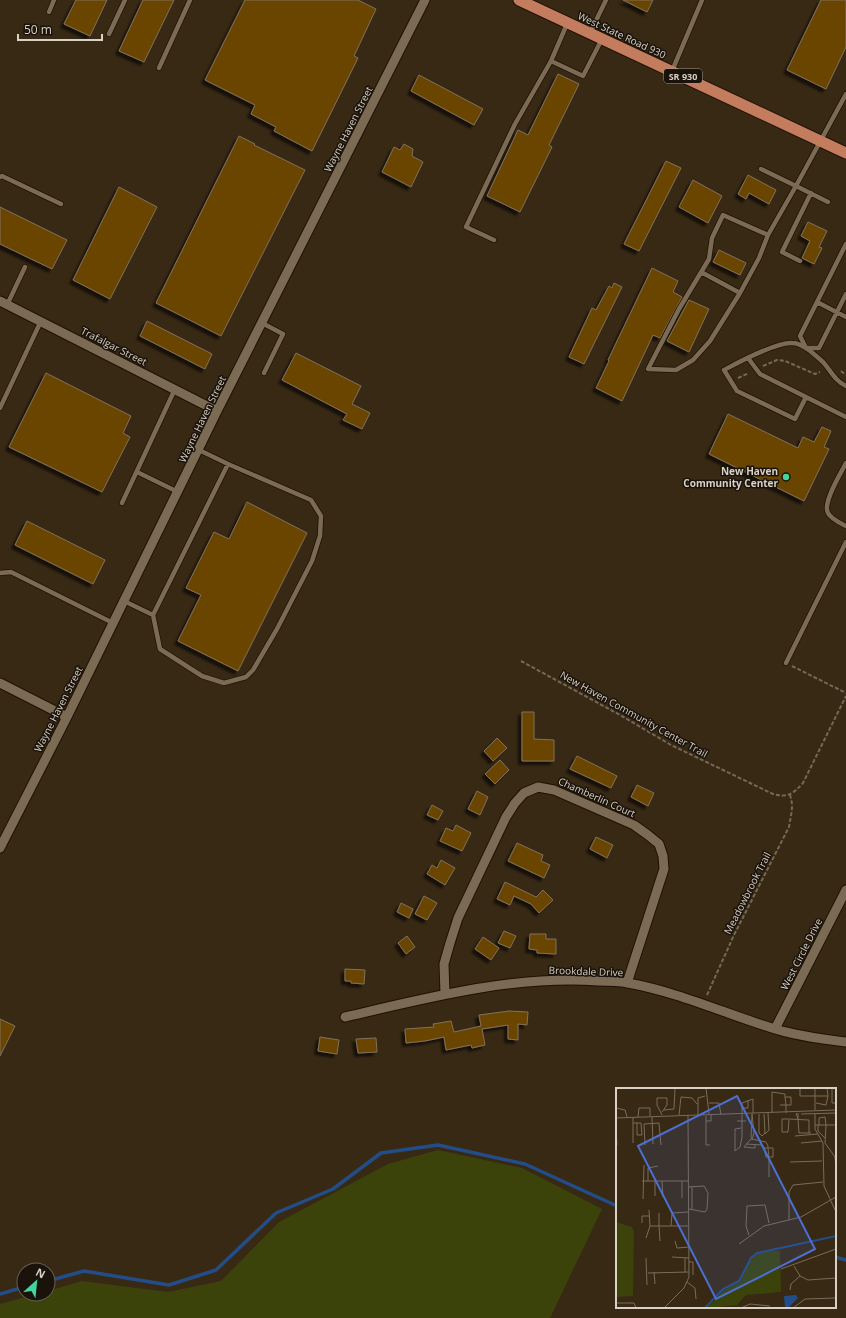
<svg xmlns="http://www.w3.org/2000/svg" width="846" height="1318" font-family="'Open Sans',sans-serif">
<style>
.green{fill:#3b430b}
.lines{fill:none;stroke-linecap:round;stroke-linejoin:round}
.stream{stroke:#234d89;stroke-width:3.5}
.building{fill:#694402;stroke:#82715b;filter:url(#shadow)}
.service-casing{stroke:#1f1201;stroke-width:6}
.minor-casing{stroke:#1f1201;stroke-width:11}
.trunk-casing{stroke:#1f1201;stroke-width:13}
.path{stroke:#756857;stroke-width:2;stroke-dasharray:4 2;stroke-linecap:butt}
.service{stroke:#7b6b55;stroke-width:4.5}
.minor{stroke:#7b6b55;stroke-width:9}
.trunk{stroke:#c37c5d;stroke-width:11}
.poi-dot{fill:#42d4a1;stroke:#1a130b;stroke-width:1.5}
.labels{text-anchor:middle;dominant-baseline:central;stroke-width:3;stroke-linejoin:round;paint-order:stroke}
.shield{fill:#1a130b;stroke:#a0988d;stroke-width:1}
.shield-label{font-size:9px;font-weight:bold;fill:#dad1c5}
.street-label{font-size:10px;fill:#dad1c5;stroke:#1a130b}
.poi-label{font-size:10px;font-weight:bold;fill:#dad1c5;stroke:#1a130b;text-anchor:end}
.inset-river{fill:none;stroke:#234d89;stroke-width:2}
.inset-road{fill:none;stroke:#796c5b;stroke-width:1}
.view{fill:#4c6fd3;fill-opacity:0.15;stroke:#4c6fd3;stroke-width:2}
.inset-edge{fill:none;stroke:#dad1c5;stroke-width:2}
</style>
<defs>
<filter id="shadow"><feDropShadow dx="-3.5" dy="3.5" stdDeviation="1" flood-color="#0009"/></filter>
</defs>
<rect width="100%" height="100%" fill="#382915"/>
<path class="green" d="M438 1150 522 1168 602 1209 550 1318H0V1304L36 1294H48V1291L82 1281 168 1292 221 1281 279 1222 388 1164Z"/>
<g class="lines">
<path class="stream" d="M835 1257 846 1260
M48 1281 84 1271 169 1285 216 1270 276 1213 333 1189 381 1153 438 1145 525 1164 617 1206
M0 1294 24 1287"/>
</g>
<path class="building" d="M76 0H107L90 36 64 24Z
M143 0H174L144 62 119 51Z
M245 0H358L376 9 354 56 358 58 312 151 274 131 276 127 251 114 255 105 205 80Z
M623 0H653L647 12Z
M821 0H846V47L826 89 787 70Z
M558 74 579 84 549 145 552 147 520 212 487 196 518 130 528 135Z
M419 75 483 109 474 125 411 91Z
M239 136 255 144 254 145 305 170 221 336 156 303Z
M404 144 413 149 412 156 423 162 411 187 382 172 394 147 400 150Z
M666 161 681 168 639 251 624 244Z
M748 175 776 190 769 204 749 193 746 199 738 194Z
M693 180 722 196 708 223 679 207Z
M119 187 157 207 110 299 73 280Z
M0 207 67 240 52 269 0 244Z
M808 222 827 231 819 247 822 248 814 264 802 258 810 241 801 236Z
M719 250 746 263 740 275 713 262Z
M652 268 678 281 673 292 682 297 660 338 653 335 622 401 596 388 609 361 608 360Z
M614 283 622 287 584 364 569 357 592 308 596 310 609 286 612 288Z
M689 300 709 309 689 352 667 341Z
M147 321 212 354 205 369 140 336Z
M296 353 361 386 352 404 370 413 362 429 343 420 347 414 282 380Z
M46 373 131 416 123 433 130 437 102 492 9 447Z
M728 414 798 448 803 437 814 442 822 427 831 431 824 447 829 449 804 501 709 454Z
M247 502 307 533 238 671 178 641 201 595 186 588 214 532 229 539Z
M27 521 105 560 93 584 15 545Z
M522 712H534V739L554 740V761H522Z
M497 738 507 748 493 761 484 751Z
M577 756 617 776 611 788 570 769Z
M500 760 509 770 495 784 485 774Z
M637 785 654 793 648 806 631 797Z
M477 791 488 797 480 815 468 809Z
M432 805 443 811 438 820 427 815Z
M456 825 471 833 462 851 440 841 446 828 453 831Z
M596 837 613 845 607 858 590 849Z
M517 843 543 855 541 861 550 865 544 878 508 861Z
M441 860 455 868 445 885 427 874 432 865 437 868Z
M505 882 536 897 543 890 553 900 539 913 531 904 514 896 510 905 497 899Z
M424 896 437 903 427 920 415 914Z
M401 903 413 909 409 918 397 912Z
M504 931 516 936 510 948 498 943Z
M530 934H546V939H556V954L537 953V950L529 949Z
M407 936 415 947 406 954 398 943Z
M483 937 499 948 491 960 475 949Z
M345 969 365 970 364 984 351 983V981H345Z
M509 1011 528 1012 527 1025 518 1024V1040L508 1039V1025L482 1029 485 1045 472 1048 471 1045 446 1050 444 1037 425 1041 406 1043 405 1029 434 1027 433 1024 451 1021 454 1032 481 1026 479 1015Z
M0 1019 15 1026 0 1056Z
M320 1037 339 1040 337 1054 318 1051Z
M376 1038 377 1052 358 1053 356 1039Z"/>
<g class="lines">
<g class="service-casing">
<path id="service" d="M49 12 54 0
M567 24 551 61 583 76 602 39
M590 33 606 0
M109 34 125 0
M159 68 190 0
M672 71 702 0
M761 169 796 186 768 235 759 258 740 293 710 341 693 360 676 370 648 369 679 309 709 259 712 238 723 215 768 235
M0 177 2 176 61 204
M828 202 796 186 846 94
M494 240 466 227 515 124 551 61
M846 244 800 336 806 348H819L846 294
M800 261 782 252 811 193
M701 272 740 293
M817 302 846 317
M7 305 25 267
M262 323 283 334 264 373
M748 358 760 374 846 417
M806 397 795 419 737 391 724 370C739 362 776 342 792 343 803 343 815 355 823 362 831 371 835 381 846 386
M0 408 41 321
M199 450 228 464 311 500 321 516 320 536 312 561 277 629 253 670 246 677 224 683 202 676 160 649 153 615 228 464
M846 463C841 473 822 503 828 513 831 519 840 523 846 526
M137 472 178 492
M122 503 175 389
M0 573 11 572 113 623
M124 601 153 615
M786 663 846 542"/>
</g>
<g class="minor-casing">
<path id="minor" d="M0 301 217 411
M0 683 67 717
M0 848 67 717 217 411 425 0
M445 994 444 964 450 943 458 918 506 817 515 803 524 793 538 787 554 790 634 825 648 835 659 844 663 856 664 869 627 983
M345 1017C426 998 514 975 598 981 608 981 618 981 628 983 678 992 726 1014 775 1029 798 1036 822 1039 846 1042
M775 1029 846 890"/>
</g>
<g class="trunk-casing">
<path id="trunk" d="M519 0 846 153"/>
</g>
<path class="path" d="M763 366 777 360 785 361 815 374 820 372
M841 371 846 375
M738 378 749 373
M521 661 620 715 671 745 773 794C788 798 793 794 803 783L846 696
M792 666 846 693
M707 995 734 935 789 827C791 814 794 807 790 795"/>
<use href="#service" class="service"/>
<use href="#minor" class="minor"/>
<use href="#trunk" class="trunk"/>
</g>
<circle class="poi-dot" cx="786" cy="477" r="4"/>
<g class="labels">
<rect class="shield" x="664" y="69" width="38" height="14" rx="3"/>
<g class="shield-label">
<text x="683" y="76">SR 930</text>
</g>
<g class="street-label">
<text transform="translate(622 35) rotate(25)">West State Road 930</text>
<text transform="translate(348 129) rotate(-63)">Wayne Haven Street</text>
<text transform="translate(114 346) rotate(27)">Trafalgar Street</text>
<text transform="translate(202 419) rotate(-64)">Wayne Haven Street</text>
<text transform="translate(58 709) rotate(-63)">Wayne Haven Street</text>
<text transform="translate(634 714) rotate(29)">New Haven Community Center Trail</text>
<text transform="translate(597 797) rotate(24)">Chamberlin Court</text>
<text transform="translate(747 893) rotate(-63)">Meadowbrook Trail</text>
<text transform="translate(801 954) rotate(-63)">West Circle Drive</text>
<text transform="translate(586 971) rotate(2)">Brookdale Drive</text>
</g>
<g class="poi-label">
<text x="778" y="471">New Haven<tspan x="778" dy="12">Community Center</tspan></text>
</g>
</g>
<g transform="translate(616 1088)">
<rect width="220" height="220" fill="#382915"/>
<path d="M0 134 16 139 18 144 17 208 0 209ZM152 163H164L165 204 130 207 121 217 91 220 108 202 124 194 127 184 136 171 141 166Z" fill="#3b430b"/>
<path d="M180 207 182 210 172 220 169 219 168 208Z" fill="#234d89"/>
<path class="inset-river" d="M89 220 107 201 123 193 135 170 141 165 220 148"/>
<path class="inset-road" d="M90 0 93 26M184 0V8H212L211 0M199 0V22M216 0V15H220M93 15H103L105 27M200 15 210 17 212 8M164 17H170V25M0 20 9 22 11 29M126 20H132V12M48 22 58 21 59 0M46 24 51 17V10H41V17L46 27M156 24V4L169 6V9L170 17H175V9H169M180 25 182 31V25M136 26 138 45 136 51 135 50ZM143 26V45L146 48 149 45 148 26M185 26 220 25M199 26V41L207 55 208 98 220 124M63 27 65 9 76 10 81 16M82 27V10L89 8M90 28V33H95V27M17 29V55M22 29 23 20H34V28M36 29 37 56M0 30 220 22M182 31 183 45H195M173 32 172 44H166V31H172L193 32V45M90 33V57H94M121 33H126V49L124 59 119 63V41L125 40M130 33H126V15L137 11V25M17 35H25L26 47H21V35M199 37H220M202 37V43L209 50M203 37V30L209 29 210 37M210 37 209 55 219 69 220 80M0 44 1 57M149 46 153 42 152 25M179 48 202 46M185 55 206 53M130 56 146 57 148 60M29 57 28 36 43 35 45 57M139 57V60L128 59 135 51 150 54 152 58V60L153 69H150L148 60H157V69H153V89M174 74 206 73M26 93H72M32 93V80L42 78M39 93V108M46 93 47 109M66 93V110M72 99 88 98 92 105 91 121 89 124 73 121M76 99V121M27 111 28 77M33 122 34 138M43 125V138M173 132V104L177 97 207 94M26 135V128H33M34 138H73M43 138 44 153M55 138 56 125 72 124M133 147 130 138 131 118 149 117 153 135M30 150 34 138M59 153 61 160 73 159M123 156 148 138 185 129 220 109M56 169 73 170M30 170 31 197M73 174H77V187M178 178 184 188 192 192 220 190M165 181 220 161M38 184 39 196M69 184V170M32 185 73 184M71 194 79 200 80 211M174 202 175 196 184 188M0 215H18L20 220M48 220 68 200 73 189 72 28M125 220 134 216 154 218M177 220 189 211 220 210"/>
<path class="view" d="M121 8 199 161 100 211 22 58Z"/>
<rect width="220" height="220" class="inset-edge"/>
</g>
<g transform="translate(36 1282) rotate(27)"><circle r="19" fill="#1a130b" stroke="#675f55"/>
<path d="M0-3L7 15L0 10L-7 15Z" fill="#42d4a1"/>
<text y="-6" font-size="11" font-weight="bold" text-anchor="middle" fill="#dad1c5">N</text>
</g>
<path d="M18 34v6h84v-6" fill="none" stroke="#dad1c5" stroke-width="2"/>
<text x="24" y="34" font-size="12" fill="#dad1c5" stroke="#1a130b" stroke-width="3" paint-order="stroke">50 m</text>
</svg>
